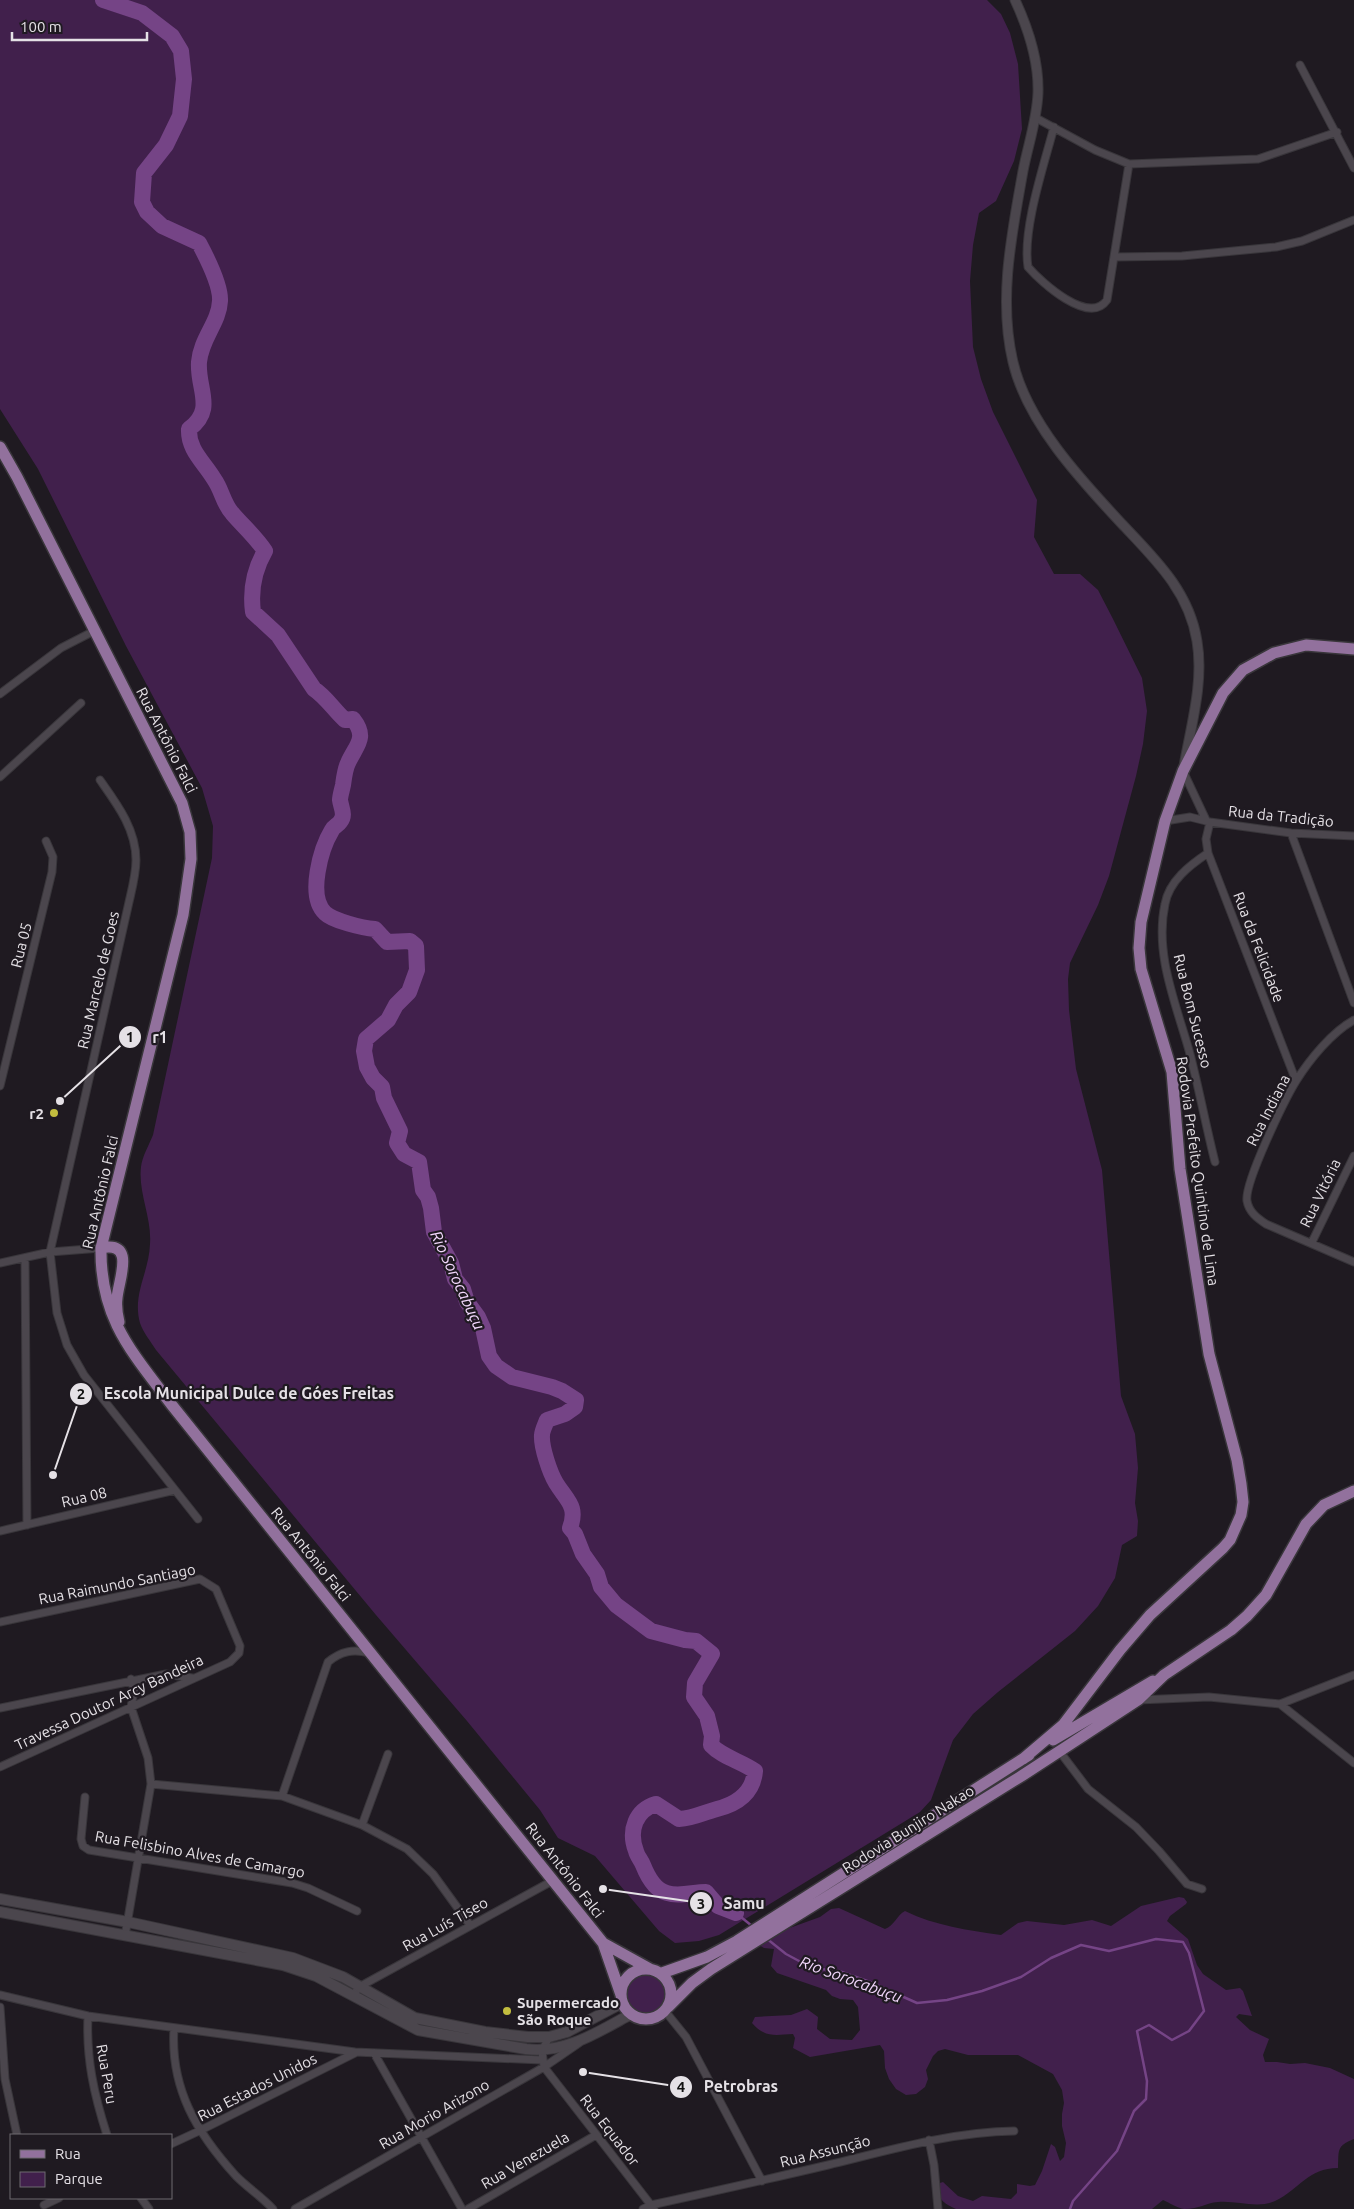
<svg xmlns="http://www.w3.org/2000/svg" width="1354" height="2209" font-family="Ubuntu,sans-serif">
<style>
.green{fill:#41204c}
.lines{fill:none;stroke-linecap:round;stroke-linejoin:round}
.stream{stroke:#754486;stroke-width:2.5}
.river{stroke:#754486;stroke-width:16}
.minor-casing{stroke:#39363b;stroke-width:9}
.tertiary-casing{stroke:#39363b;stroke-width:11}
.secondary-casing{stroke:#39363b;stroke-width:12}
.primary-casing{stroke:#39363b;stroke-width:14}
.minor{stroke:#4b464d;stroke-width:7}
.tertiary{stroke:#4b464d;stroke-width:9}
.secondary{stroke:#4b464d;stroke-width:10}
.primary{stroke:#92719d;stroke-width:11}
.poi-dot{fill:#c2bd3f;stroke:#1f1a21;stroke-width:2}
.labels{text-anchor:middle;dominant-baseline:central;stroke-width:4.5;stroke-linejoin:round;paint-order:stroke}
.street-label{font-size:15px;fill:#e5e1e6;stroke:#1f1a21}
.poi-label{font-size:15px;font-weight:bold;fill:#e5e1e6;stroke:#1f1a21;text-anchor:end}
.water-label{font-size:16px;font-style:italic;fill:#f2d7fc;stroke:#1f1a21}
.leader{fill:none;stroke:#e5e1e6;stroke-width:2}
.callout-dot{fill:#e5e1e6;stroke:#1f1a21;stroke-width:2}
.mark-label{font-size:15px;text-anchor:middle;font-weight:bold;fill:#111}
.callout-label{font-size:16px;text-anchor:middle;font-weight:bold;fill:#e5e1e6;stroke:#1f1a21;stroke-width:4.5;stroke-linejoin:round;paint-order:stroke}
</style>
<rect width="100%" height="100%" fill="#1f1a21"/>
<path class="green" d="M0 0H987L1001 14 1010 33 1018 64 1022 129 1014 161 996 201 979 213 973 245 970 281 973 347 981 379 993 412 1037 500 1034 537 1054 574H1080L1098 590 1113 619 1142 678 1147 711 1143 744 1136 776 1109 876 1098 905 1070 963 1068 979 1069 1010 1076 1069 1102 1170 1121 1396 1135 1434 1138 1468 1135 1503 1138 1521 1137 1536 1122 1545 1115 1578 1098 1606 1075 1631 998 1692 973 1714 953 1740 931 1800 920 1812 719 1935 699 1941 675 1943 659 1931 595 1856 558 1838 540 1810 467 1721 376 1615 156 1350C151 1342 143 1332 140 1323 132 1294 149 1273 150 1244 152 1218 138 1193 141 1167 142 1157 149 1145 153 1135L212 858 213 826 202 788 126 646 38 469 0 409Z
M1179 1897 1184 1898 1187 1902 1186 1904 1170 1916 1167 1921 1188 1939 1197 1965 1203 1974 1226 1990 1240 1988 1243 1991 1252 2016 1239 2014 1236 2017 1250 2030 1269 2039 1263 2055 1265 2062H1277L1290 2064 1305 2063 1330 2068 1354 2079V2139C1336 2146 1339 2150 1338 2168 1308 2168 1300 2189 1275 2201 1257 2209 1236 2200 1218 2202 1205 2203 1200 2209 1184 2209 1177 2208 1170 2203 1163 2200L1152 2209H956C943 2203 936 2199 940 2183L943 2182 958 2196 973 2201 982 2196 1011 2199 1017 2193V2184L1030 2186 1035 2185 1042 2171 1051 2144 1055 2147 1060 2161 1064 2157 1066 2143 1062 2126V2114L1064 2103 1062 2090 1053 2074 1018 2055H968L945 2049 938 2051 933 2056 926 2070 928 2079 925 2087 916 2094 906 2095 896 2089 889 2079 885 2068 884 2051 880 2045 810 2057 793 2048 795 2038 793 2034C775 2035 765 2038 752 2023L755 2017 791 2015 807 2009 818 2017 817 2029 830 2039 852 2040 860 2030 858 2007 853 2000 840 1999 832 1996 826 1990 777 1973 771 1966 774 1949 764 1948 759 1945 773 1934 820 1917 831 1909 839 1908 885 1929C894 1926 897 1915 905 1911 936 1926 967 1930 1001 1935L1018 1923 1027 1921 1064 1925 1092 1920 1111 1926 1141 1906Z
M627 1994a20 20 0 1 1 40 0a20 20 0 1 1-40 0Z"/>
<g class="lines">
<path class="stream" d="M736 1913 752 1926
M766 1938 786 1954 812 1968 839 1971 870 1982 917 2003 947 2000 982 1991 1021 1977 1051 1958 1081 1945 1109 1951 1156 1939 1183 1942 1189 1953 1204 2011 1189 2031 1172 2040 1149 2025 1137 2031 1147 2081 1146 2099 1134 2111 1117 2151 1073 2201 1070 2209"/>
<path class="river" d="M103 0 142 13 172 36 181 51 184 79 180 116 166 145 144 173 142 202 147 212 162 226 199 243C207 258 221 285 220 301 219 323 201 338 199 362 197 389 216 409 189 429 188 450 204 462 214 479 222 490 223 503 232 513 243 526 255 536 265 551 254 570 250 589 253 612L278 635 314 689C326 697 334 710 345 720L353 719C368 738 356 745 348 763 345 769 344 778 343 785 342 790 340 796 340 800 341 808 346 815 340 822 338 825 334 826 332 830 321 848 307 896 325 913 333 921 363 928 375 929L387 942 410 941 416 946 417 970 409 992 396 1005 388 1020 366 1039 364 1051 367 1067 373 1078 382 1087 384 1098 400 1131 397 1143 404 1154 419 1162 423 1190 428 1197 431 1208 434 1232 451 1263 455 1279 463 1289 467 1302 478 1317 483 1328 489 1356 496 1366 512 1377 552 1387 562 1391 576 1400 575 1407 565 1414 547 1420C545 1425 542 1431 542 1435 541 1447 550 1473 556 1483 567 1501 578 1506 570 1528L575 1534 583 1554 597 1574 601 1587 616 1605 651 1631 685 1640 696 1641 712 1654 695 1683 694 1697 707 1716 712 1736 711 1745C722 1757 741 1761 755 1771 753 1793 737 1804 717 1809 702 1813 695 1818 679 1819L656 1804C636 1810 628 1830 636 1851 637 1856 641 1860 643 1865 647 1875 654 1890 667 1893 679 1897 693 1892 706 1892L718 1906 736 1913"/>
<g class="minor-casing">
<path id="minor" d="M1300 65 1354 168
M1036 118 1095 150 1129 164 1258 159 1337 132
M1054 127C1044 165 1022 230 1028 267 1041 282 1089 326 1107 300L1129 164
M1114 257 1182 256 1276 247 1302 241 1354 220
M0 694 61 648 94 631
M1183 771 1206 820
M0 777 81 703
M100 780C117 804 136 829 136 860 136 874 132 889 129 902L50 1252 57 1313 67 1345 84 1375 198 1519
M1165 821 1190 817 1210 822 1291 833 1354 836
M1210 822 1206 839 1208 853 1296 1081
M1291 833 1354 1003
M1208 853C1190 865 1169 881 1165 904 1154 955 1177 1006 1190 1054 1199 1089 1206 1126 1215 1162
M1354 1020C1332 1032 1310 1059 1296 1081 1285 1099 1244 1183 1247 1201 1249 1212 1257 1218 1266 1224L1354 1262
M0 1086 52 872 53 857 46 841
M1312 1242 1354 1156
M25 1258 27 1525
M0 1263 50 1252 101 1248
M0 1531 175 1490
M0 1622 200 1579 216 1589 240 1646 239 1653 230 1662 0 1767
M1138 1700 1209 1697 1280 1704 1354 1675
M1280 1704 1354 1763
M0 1708 166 1674 192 1678
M1060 1752 1088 1789 1136 1827 1159 1851 1187 1884 1202 1889
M151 1784 282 1796 362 1825 407 1849 433 1874 470 1925
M282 1796 328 1662C341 1651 353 1649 369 1653
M85 1797 81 1839 83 1846 89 1850 292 1883 308 1888 357 1911
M362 1825 388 1754
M125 1936 151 1784 148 1758 131 1707 134 1691 131 1679
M0 1995 88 2016 355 2052 542 2060
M353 1996 359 1987 554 1880
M0 2007 5 2079 17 2135
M665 2011 686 2037 762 2181
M88 2016C86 2058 94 2095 107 2135
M174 2028C170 2089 197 2133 236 2176 248 2188 262 2197 273 2209
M549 2037 542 2051 544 2067 654 2209
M374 2053 462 2209
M929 2140 934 2165 938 2209
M171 2144 199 2131 355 2053
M141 2198 149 2209
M44 2205 59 2198
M295 2209 544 2067 579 2043
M468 2209 596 2135
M643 2209 651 2205C710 2192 769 2179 828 2165 890 2150 951 2132 1014 2131"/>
</g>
<g class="tertiary-casing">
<path id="tertiary" d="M1015 0C1028 28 1039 61 1038 93 1037 120 1028 145 1023 171 1012 233 998 299 1013 362 1027 422 1080 479 1122 524 1155 559 1189 591 1197 641 1204 682 1191 726 1184 766"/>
</g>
<g class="secondary-casing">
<path id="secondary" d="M0 1899 128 1922 293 1958 343 1977 415 2018 485 2032 528 2037H549L567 2032 622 2003
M0 1912 283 1965 316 1976 418 2030 526 2049C565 2054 598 2032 631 2014"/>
</g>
<g class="primary-casing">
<path id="primary" d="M0 447 17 477 182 803 190 832 191 859 183 915 101 1248C100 1318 131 1351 171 1404L603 1943 621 1995
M101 1248C136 1241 119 1278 117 1298 116 1306 117 1314 119 1322
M1053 1740 1153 1681
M1023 1759 1063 1725 1120 1650 1150 1615 1223 1548 1230 1540 1241 1515 1243 1502 1241 1484 1237 1460 1209 1354 1180 1169 1172 1072 1141 969 1139 948 1141 922 1165 821 1183 771 1223 693 1243 670 1274 653 1306 645 1354 649
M603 1943 650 1969
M621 1994a25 25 0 1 1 50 0a25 25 0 1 1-50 0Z
M662 1973 707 1957 737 1941 1029 1755
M668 2007 692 1983 711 1969 1023 1775 1138 1700 1164 1675 1231 1630 1247 1616 1266 1595 1306 1524 1324 1505 1354 1491"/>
</g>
<use href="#minor" class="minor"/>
<use href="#tertiary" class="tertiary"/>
<use href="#secondary" class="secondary"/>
<use href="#primary" class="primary"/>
</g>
<g class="poi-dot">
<circle cx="54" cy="1113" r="5"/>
<circle cx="507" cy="2011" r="5"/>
</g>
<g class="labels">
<g class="street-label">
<text transform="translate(167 740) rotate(63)">Rua Antônio Falci</text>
<text transform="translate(1281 816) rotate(6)">Rua da Tradição</text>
<text transform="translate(21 945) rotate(-76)">Rua 05</text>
<text transform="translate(1259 947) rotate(69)">Rua da Felicidade</text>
<text transform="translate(98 980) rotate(-77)">Rua Marcelo de Goes</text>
<text transform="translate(1193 1011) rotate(76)">Rua Bom Sucesso</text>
<text transform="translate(1268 1110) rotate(-63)">Rua Indiana</text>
<text transform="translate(1198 1171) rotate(82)">Rodovia Prefeito Quintino de Lima</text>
<text transform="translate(100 1192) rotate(-77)">Rua Antônio Falci</text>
<text transform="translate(1320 1193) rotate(-64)">Rua Vitória</text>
<text transform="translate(84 1497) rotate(-13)">Rua 08</text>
<text transform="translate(311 1554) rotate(51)">Rua Antônio Falci</text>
<text transform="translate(117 1584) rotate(-11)">Rua Raimundo Santiago</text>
<text transform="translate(109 1702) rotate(-25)">Travessa Doutor Arcy Bandeira</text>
<text transform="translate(908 1829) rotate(-32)">Rodovia Bunjiro Nakao</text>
<text transform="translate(200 1854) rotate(10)">Rua Felisbino Alves de Camargo</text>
<text transform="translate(565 1870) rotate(52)">Rua Antônio Falci</text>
<text transform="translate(445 1924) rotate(-29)">Rua Luís Tiseo</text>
<text transform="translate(107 2074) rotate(80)">Rua Peru</text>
<text transform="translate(257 2087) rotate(-27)">Rua Estados Unidos</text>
<text transform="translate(434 2114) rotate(-30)">Rua Morio Arizono</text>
<text transform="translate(610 2130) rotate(52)">Rua Equador</text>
<text transform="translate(825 2151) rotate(-14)">Rua Assunção</text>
<text transform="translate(525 2160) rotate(-30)">Rua Venezuela</text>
</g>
<g class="poi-label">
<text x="44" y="1113">r2</text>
<text x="517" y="2002" text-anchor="start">Supermercado<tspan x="517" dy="17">São Roque</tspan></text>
</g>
<g class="water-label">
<text transform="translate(458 1280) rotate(65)">Rio Sorocabuçu</text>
<text transform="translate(851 1979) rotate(20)">Rio Sorocabuçu</text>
</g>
</g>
<path class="leader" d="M60 1101L130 1037M53 1475L81 1394M603 1889L701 1903M583 2072L681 2087"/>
<g class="callout-dot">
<circle cx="60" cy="1101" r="5"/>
<circle cx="53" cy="1475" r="5"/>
<circle cx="603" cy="1889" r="5"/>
<circle cx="583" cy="2072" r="5"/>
<circle cx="130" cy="1037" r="12"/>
<circle cx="81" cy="1394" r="12"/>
<circle cx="701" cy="1903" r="12"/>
<circle cx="681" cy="2087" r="12"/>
</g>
<g class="mark-label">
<text x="130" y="1042">1</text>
<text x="81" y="1399">2</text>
<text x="701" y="1909">3</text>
<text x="681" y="2092">4</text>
</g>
<g class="callout-label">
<text x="160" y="1043">r1</text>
<text x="249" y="1399">Escola Municipal Dulce de Góes Freitas</text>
<text x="744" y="1909">Samu</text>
<text x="741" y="2092">Petrobras</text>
</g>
<rect x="10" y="2134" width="162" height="65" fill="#1f1a21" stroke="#6e6a70"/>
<rect x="20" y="2150" width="25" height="8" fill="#92719d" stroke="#6e6a70"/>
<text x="55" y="2159" font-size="15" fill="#e5e1e6">Rua</text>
<rect x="20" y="2172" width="25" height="15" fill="#41204c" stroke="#6e6a70"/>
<text x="55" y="2184" font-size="15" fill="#e5e1e6">Parque</text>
<path d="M12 32v8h135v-8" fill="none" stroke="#e5e1e6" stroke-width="2.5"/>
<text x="20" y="32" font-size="15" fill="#e5e1e6" stroke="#1f1a21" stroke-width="4" paint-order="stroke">100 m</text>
</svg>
